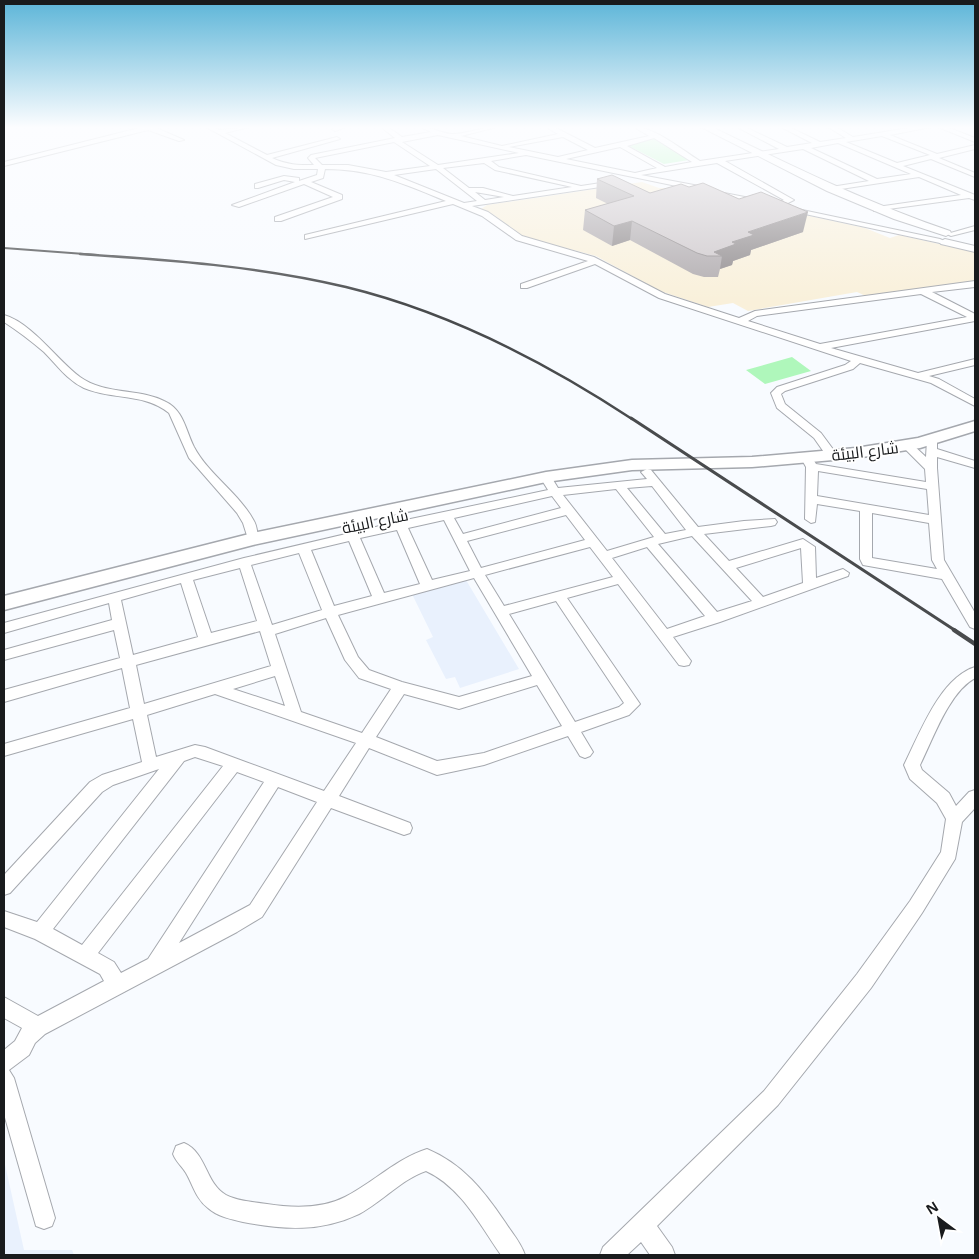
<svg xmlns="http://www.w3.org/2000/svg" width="979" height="1259" font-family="'Noto Sans',Cairo,sans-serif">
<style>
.built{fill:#e9f1fd}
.medical{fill:#f9f0da}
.green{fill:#aff7bb}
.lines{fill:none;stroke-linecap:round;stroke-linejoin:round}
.street-casing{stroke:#a5a8ae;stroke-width:2}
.secondary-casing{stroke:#a5a8ae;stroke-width:2}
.primary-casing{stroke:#a5a8ae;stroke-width:3}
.street{fill:#fff;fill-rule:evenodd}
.secondary{fill:#fff;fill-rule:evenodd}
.primary{fill:#fff;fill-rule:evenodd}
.rail-far3{stroke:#494b4d;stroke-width:2}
.rail-far2{stroke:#494b4d;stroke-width:2.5}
.rail-far1{stroke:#494b4d;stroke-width:3}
.rail{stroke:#494b4d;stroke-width:4.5}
.wall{fill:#b0abae}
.shaded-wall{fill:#908b8d}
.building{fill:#cdc7ca;stroke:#908b8d}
.labels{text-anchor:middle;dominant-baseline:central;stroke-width:4;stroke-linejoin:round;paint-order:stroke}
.street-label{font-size:16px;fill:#191b1d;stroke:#fff}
</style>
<rect width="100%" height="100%" fill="#f8fbff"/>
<path class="built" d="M466 580 519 669 460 688 455 677 446 679 426 640 433 637 412 594Z
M4 1160 24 1250H72L74 1255H4Z"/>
<path class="medical" d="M642 182 659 188H679L865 228 890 238 899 235 975 252V281L868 297 857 292 748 311 733 303 708 307 660 291 596 256 524 237 494 215 481 209 487 205Z"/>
<path class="green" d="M654 137 689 160 664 164 627 145Z
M792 357 811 371 765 384 746 370Z"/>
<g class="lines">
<g class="street-casing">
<path id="street" d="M143 127H154L184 140 179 141 148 130 4 166V162Z
M206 127H214L219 130 249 127 225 133 267 155 337 137 340 139 272 158C286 165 299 165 314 165L308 158 311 155 395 138 381 127H388L402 137 431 132 421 127C432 127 442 134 453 134 467 134 482 127 497 127L461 136 502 146 558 134 546 127H554L595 148 649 136 634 127C655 127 682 150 700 161L779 149 737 127H745L787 147 812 143 781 127H789L820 142 846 138 828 127H836L853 137 915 127H931L890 135 937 154 975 145V149L939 158 975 173V177L931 159 903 166 975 195V200L969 198 874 211V207H877L961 195 919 177 828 191V187H831L869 181 803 149 725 161 794 200 778 208H775V204L784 200 717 163 641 175 699 186 700 188 696 190 526 155 491 161 499 167 581 186 614 181 618 183 614 185 472 206 488 212 522 236 594 257 665 294 739 318 755 311 975 281V287L932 292 975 314V321L831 348 918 373 975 359V365L929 376 939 379 975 399V406L931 383 860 363 853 369 785 391 781 394 785 404 821 433 838 456 836 458H828L814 438 777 408 771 393 777 387 845 365 851 361 659 298 595 264 527 288H521V284L588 261 516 240 482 216 453 204 305 239V235L446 201C404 184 372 169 325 169L323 178 311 182 342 195V199L281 221H275V217L333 197 304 184 239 207 232 205 295 182 284 180 258 188H255V184L284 176 299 178V181L317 175 318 169H294L276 165ZM438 135 519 153 438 165 402 142ZM882 136 930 155 897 163 846 142ZM563 137 588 150 558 157 509 147ZM654 138 692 162 665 167 627 146ZM394 142 430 166 386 172 348 165H322L315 158ZM838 143 911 174 877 179 811 148ZM620 147 657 168 635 173 566 159ZM484 163 495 170 572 187 513 196 483 188H469L443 168ZM436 169 477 201 464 203 394 175ZM475 192 504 197 485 200ZM921 294 967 317 820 344 748 321 757 316Z
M335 127H346L335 131 332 129Z
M938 127H947L975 138V142Z
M714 191 760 200 764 202 760 204 717 195 713 193Z
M788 207 940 239 944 241 940 243 791 211H788Z
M975 226V230L951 236 947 234Z
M4 315C32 323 58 361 80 377 105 395 138 388 164 401 184 410 185 429 194 447 209 475 239 493 254 521 257 526 257 533 259 539L257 542H249L243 523 237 513 189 458 169 413C145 393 112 400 84 388 67 380 57 365 44 352 31 341 18 331 4 322Z
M932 437 937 440V449L975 461V468L937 457V468L944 560 975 613V629L970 627 942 579 863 565 860 559V511L817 504 815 522 811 523 805 519 806 467 801 458 803 456H811L816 464 926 482 925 469 902 446 908 443 912 444 926 457 927 440ZM818 471 927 489 929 515 817 496ZM872 513 929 523 932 560 937 569 872 558Z
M647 469 651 470 698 527 744 521 775 519 777 522 775 525 771 526 704 534 729 561 803 539 815 547 816 578 843 569 849 573 848 576 720 622 673 637 691 661 689 665 684 666 679 665 618 584 567 598 640 704 629 715 581 732 593 752 590 756 585 758 580 756 568 736 484 765 437 775 369 748 339 796 410 823 412 828 410 833 404 835 331 808 262 917 237 932 45 1034 35 1043 29 1055 9 1070 14 1078 55 1218 52 1226 44 1229 36 1226 4 1114V1050L15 1041 22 1028 4 1018V997L38 1016 104 981 100 974 35 939 4 927V911L37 922 159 769 113 785 102 792 10 893 4 895V875L90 782 102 775 142 762 133 719 4 756V744L130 708 122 668 4 702V690L120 658 114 630 4 660V650L112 620 109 603 4 633V623L244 558 401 521 548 490 540 477 546 474 550 475 558 488 647 479 641 472ZM652 486 686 530 665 534 627 488ZM616 489 654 537 607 551 563 495ZM552 496 561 508 463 534 454 518ZM566 515 585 540 481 568 467 541ZM444 520 470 571 432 580 408 528ZM397 530 420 584 384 593 360 538ZM692 536 752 601 717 612 658 544ZM349 541 372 596 334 606 311 550ZM590 547 613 577 504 606 485 575ZM647 547 705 616 667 629 612 558ZM801 548 803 583 763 597 736 568ZM299 553 322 610 272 625 251 565ZM240 568 257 621 211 633 193 580ZM474 578 532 676 459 697 402 682 369 670 358 657 338 615ZM181 583 198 637 133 655 121 600ZM556 601 624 703 619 707 575 722 509 614ZM326 618 345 660 359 678 391 689 362 733 301 712 275 634ZM260 631 271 666 144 704 136 665ZM275 676 285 706 233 689ZM537 685 562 726 484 753 437 761 376 737 404 694 459 709ZM215 694 356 743 324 791 205 747 195 745 156 757 147 715ZM195 757 223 766 82 945 53 929 184 761ZM237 772 264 782 148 959 121 973 114 962 98 953ZM278 787 317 802 250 905 179 943Z
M975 667V678C949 692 933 739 920 765L922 770 949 793 956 806 969 792 975 790V808L962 822 955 859 922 913 871 988 778 1105 657 1226 672 1247 675 1255H650L641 1242 627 1255H600L603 1247 764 1091 857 974 910 901 941 852 946 819 937 803 910 779 904 765C920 733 940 678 975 667Z
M184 1143C207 1153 205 1183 226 1195 237 1201 254 1202 267 1204 292 1208 322 1209 345 1197 374 1182 396 1159 427 1149 463 1164 484 1191 505 1222 512 1233 521 1243 525 1255H501C480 1225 461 1187 426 1171 402 1179 382 1202 359 1214 321 1232 284 1230 243 1222 231 1219 218 1217 208 1208 196 1199 193 1185 186 1173 182 1166 176 1162 173 1154L176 1146Z"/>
</g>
<g class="secondary-casing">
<path id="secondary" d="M701 127H712C790 165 867 203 950 231L951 233 946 236 894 219 827 191Z
M945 239 975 246V252L941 244 939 242Z"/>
</g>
<g class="primary-casing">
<path id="primary" d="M975 421V431L920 448 856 458 752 467 632 470 546 482 253 545 4 610V596L253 533 546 472 632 460 752 457 856 448 918 438Z"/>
</g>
<use href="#street" class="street"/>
<use href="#secondary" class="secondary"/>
<use href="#primary" class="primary"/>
<path class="rail-far3" d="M4 248 98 255"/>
<path class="rail-far2" d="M80 254C169 260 258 266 346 287 449 312 544 361 632 419"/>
<path class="rail-far1" d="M631 418 956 631"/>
<path class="rail" d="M954 630 975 644"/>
</g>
<path class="wall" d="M597 179 650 193 689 187 803 232 751 250 750 255 733 261 732 265 720 269 718 277H704L693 274 630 240 612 246 583 230 585 210 608 204 596 198Z"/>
<path class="shaded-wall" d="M808 212 803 232 751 250 750 255 733 261 732 265 720 269 722 256 714 252 748 232Z
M632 221 630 240 612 246 614 226Z"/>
<path class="building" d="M612 175 650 193 681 184 689 187 703 183 739 199 761 192 808 212 748 232 754 235 732 242 736 244 714 252 722 256H707L697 253 632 221 614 226 585 210 634 196 597 179Z"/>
<linearGradient id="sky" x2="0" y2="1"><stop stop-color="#5cb5d8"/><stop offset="0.42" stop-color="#fcfdff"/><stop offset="1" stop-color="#fcfdff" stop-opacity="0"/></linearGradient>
<rect width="979" height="303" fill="url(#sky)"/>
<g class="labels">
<g class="street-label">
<text transform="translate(865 451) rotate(-7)">شارع البيئة</text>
<text transform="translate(375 521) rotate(-12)">شارع البيئة</text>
</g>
</g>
<rect width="979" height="1259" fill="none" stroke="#191b1d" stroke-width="10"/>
<g transform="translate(939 1219) rotate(328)" stroke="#ffffff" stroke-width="4" paint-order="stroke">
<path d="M0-4L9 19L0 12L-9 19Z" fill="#191b1d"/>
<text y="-8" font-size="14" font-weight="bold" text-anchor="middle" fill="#191b1d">N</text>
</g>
</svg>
